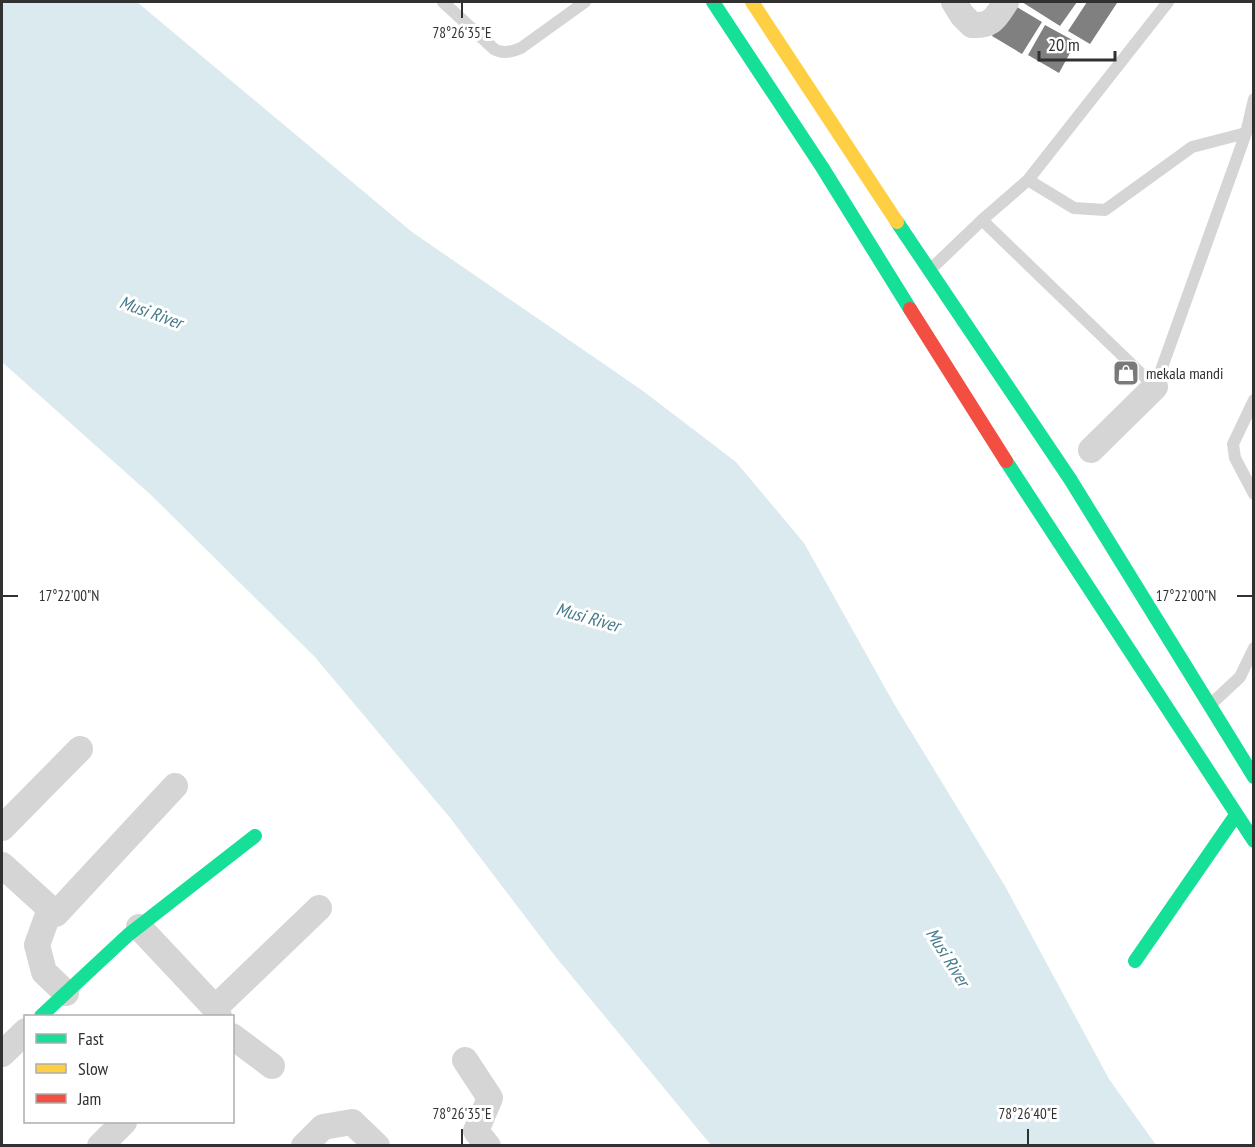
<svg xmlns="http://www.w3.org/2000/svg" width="1255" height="1147" font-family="'PT Sans Narrow',sans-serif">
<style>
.water{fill:#dbeaef}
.building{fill:#808080}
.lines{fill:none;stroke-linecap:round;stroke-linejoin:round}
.lane{stroke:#d5d5d5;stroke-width:12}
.street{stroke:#d5d5d5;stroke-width:26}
.fast{stroke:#16e098;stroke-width:14}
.slow{stroke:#ffcf43;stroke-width:14}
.jam{stroke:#f24e42;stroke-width:14}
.ticks{fill:none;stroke:#313131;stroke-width:2}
.labels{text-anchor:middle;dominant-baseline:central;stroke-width:6;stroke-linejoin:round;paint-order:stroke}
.poi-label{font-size:16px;fill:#313131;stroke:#fff;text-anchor:start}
.water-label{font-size:18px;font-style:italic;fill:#467b8c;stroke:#fff}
.ticks-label{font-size:15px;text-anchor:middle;fill:#313131;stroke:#fff;stroke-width:6;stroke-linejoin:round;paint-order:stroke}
</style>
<rect width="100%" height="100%" fill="#fff"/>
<path class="water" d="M2 2H137L412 232 643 391 736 462 804 543 893 702 1005 886 1109 1079 1156 1145H711L555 956 451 819 314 656 151 495 2 362Z"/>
<path class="building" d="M1022 2H1077L1060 26Z
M1087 2H1114L1117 3 1090 44 1068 31Z
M1012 4 1042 22 1022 54 992 36Z
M1045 25 1076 42 1059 73 1028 55Z"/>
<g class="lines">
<path class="lane" d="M443 2 494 49C503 54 511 52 521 48L585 2
M1028 180 1074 208 1105 210 1192 147 1246 133 1254 99
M982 220 1155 387 1246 133
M931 269 982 220 1028 180 1168 2
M1254 400 1233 444 1235 458 1254 494
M1210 705 1240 677 1254 648"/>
<path class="street" d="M954 2 962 15 972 25C993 26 995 18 1006 2
M1091 450 1155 387
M2 828 80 749
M2 865 56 914 175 786
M50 909 37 945 44 972 66 993
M139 927 215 1008 219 1016
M215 1008 319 908
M232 1036 272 1066
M2 1054 26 1031
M465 1060 490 1098 476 1131 488 1146
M100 1146 124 1122
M304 1146 323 1127 352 1122 377 1146"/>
<path class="fast" d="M713 2 822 167 910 309
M897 222 1070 479 1254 777
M1006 461 1254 841
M1135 961 1236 815
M41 1016 128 935 255 836"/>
<path class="slow" d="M752 2 897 222"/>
<path class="jam" d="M910 309 1006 461"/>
</g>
<path class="ticks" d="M462 3V18M3 596H18M1237 596H1252M462 1129V1144M1028 1129V1144"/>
<defs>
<g id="shop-square" transform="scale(1.35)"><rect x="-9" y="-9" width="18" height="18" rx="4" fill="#797979" stroke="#fff"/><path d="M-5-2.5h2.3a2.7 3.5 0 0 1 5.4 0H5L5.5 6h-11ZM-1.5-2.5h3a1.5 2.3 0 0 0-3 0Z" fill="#fff"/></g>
</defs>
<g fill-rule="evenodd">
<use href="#shop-square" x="1126" y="373"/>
</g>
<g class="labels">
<g class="poi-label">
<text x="1146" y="373">mekala mandi</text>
</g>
<g class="water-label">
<text transform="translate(151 312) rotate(20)">Musi River</text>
<text transform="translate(588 617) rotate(16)">Musi River</text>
<text transform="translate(948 957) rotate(58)">Musi River</text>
</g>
</g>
<g class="ticks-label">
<text x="462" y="38">78°26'35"E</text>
<text x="69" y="601">17°22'00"N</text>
<text x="1186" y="601">17°22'00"N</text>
<text x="462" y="1119">78°26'35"E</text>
<text x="1028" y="1119">78°26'40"E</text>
</g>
<rect width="1255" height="1147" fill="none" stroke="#313131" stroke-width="6"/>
<rect x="24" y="1015" width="210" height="108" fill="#ffffff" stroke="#adadad" stroke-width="1.5"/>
<rect x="36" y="1034" width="30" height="9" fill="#16e098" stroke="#adadad" stroke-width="1.5"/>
<text x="78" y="1045" font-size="18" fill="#313131">Fast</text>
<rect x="36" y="1064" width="30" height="9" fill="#ffcf43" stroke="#adadad" stroke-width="1.5"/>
<text x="78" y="1075" font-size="18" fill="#313131">Slow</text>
<rect x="36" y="1094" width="30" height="9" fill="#f24e42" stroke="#adadad" stroke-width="1.5"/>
<text x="78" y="1105" font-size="18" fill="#313131">Jam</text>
<path d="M1039 51v9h76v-9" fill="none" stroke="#313131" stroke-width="3"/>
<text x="1048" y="51" font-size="18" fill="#313131" stroke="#ffffff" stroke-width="4.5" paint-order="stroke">20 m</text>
</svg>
